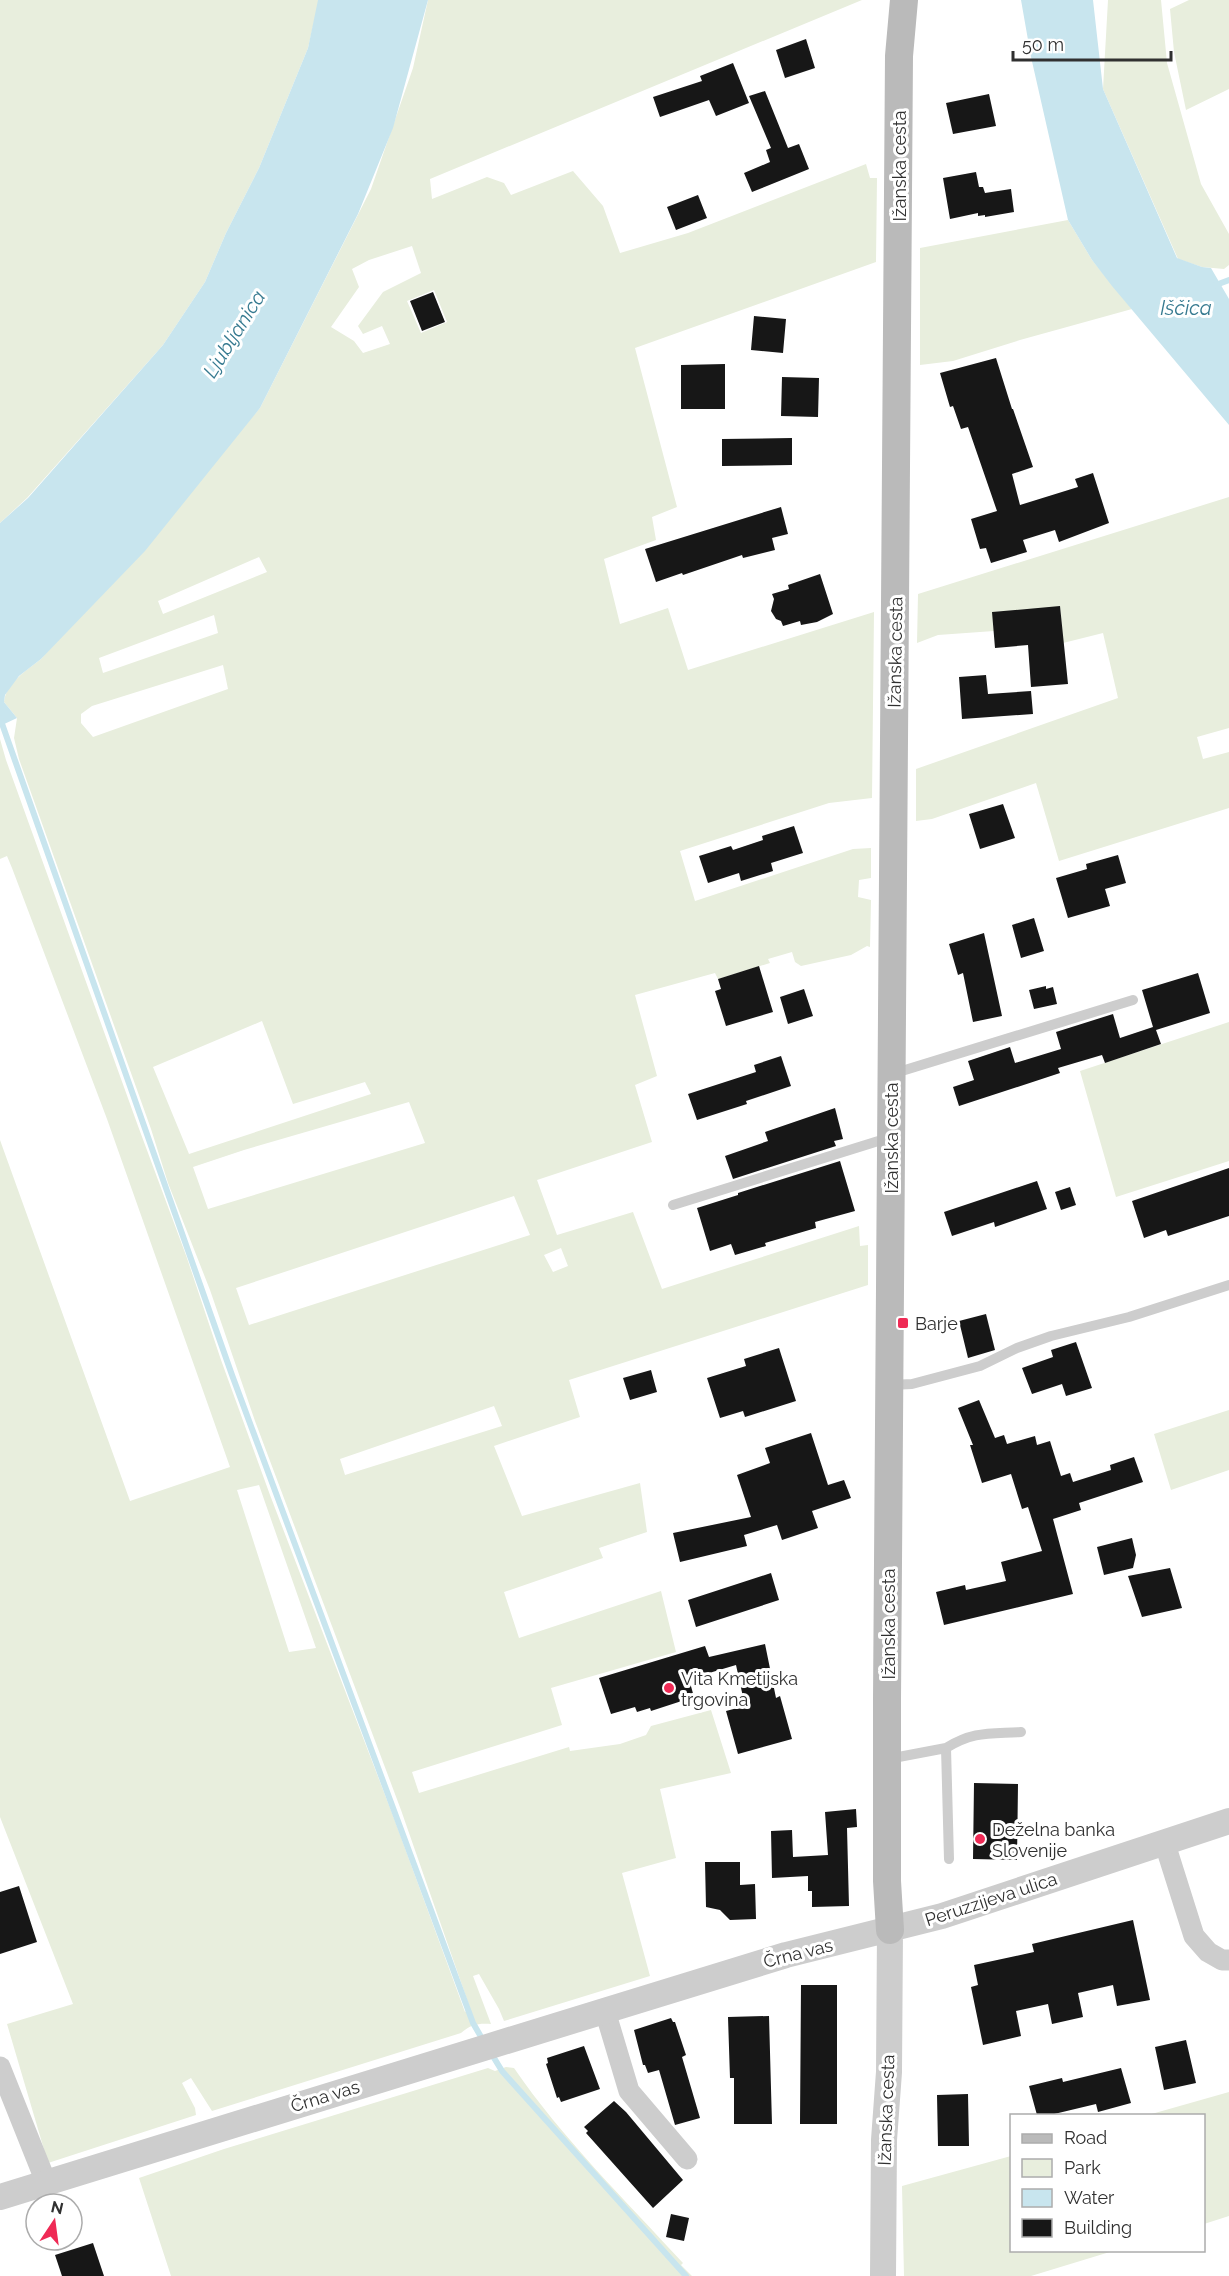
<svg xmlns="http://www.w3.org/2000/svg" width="1229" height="2276" font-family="Raleway,sans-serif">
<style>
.green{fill:#e8eedd;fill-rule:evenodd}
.water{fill:#c8e5ee}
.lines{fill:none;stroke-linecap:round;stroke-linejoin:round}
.stream{stroke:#c8e5ee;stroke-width:6}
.building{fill:#171717}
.service{stroke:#cdcdcd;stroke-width:10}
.minor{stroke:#cdcdcd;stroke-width:21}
.tertiary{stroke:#cdcdcd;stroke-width:26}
.secondary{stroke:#bababa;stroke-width:28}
.poi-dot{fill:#ef2a55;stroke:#fff;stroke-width:2}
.labels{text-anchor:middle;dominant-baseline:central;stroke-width:6;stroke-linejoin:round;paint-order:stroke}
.street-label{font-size:18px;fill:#303030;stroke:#fff}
.poi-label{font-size:18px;fill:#303030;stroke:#fff;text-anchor:start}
.water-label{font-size:20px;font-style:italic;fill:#367a90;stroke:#fff}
</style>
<rect width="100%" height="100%" fill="#fff"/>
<path class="green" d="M0 0H319L308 48 259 168 226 233 205 282 163 345 27 498 0 523Z
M428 0H862L430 179 432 199 487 177 504 183 511 195 573 171 603 206 620 253 688 233 866 164 870 178H877L876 262 635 348 677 507 652 517 656 540 604 559 620 624 668 608 688 670 874 612 872 798 829 803 680 851 695 901 853 849 871 848V878L859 880 858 897 871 900 870 947 867 946 851 955 801 966 795 962 792 952 768 959 770 963 718 979 715 973 635 995 657 1076 635 1085 652 1142 537 1180 557 1235 633 1212 662 1289 859 1226 860 1246 868 1245V1285L569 1380 580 1417 494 1446 522 1516 640 1483 647 1532 599 1548 603 1558 504 1592 519 1638 661 1591 676 1652 551 1688 562 1725 412 1772 419 1793 569 1747 570 1751 620 1744 646 1735 651 1726 711 1710 731 1773 660 1789 676 1858 622 1873 650 1976 504 2021 499 2009 479 1974 473 1976 491 2024C478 2023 470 2025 461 2033L212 2111 191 2078 182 2083 195 2108 196 2115 48 2163 7 2024 73 2004 0 1817V1140L130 1501 230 1467 107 1119 12 868 7 856 0 859V739L6 760 138 1126 187 1258 221 1360 270 1495 395 1821 465 2012 470 2008 401 1810 255 1421 210 1290 168 1183 151 1129 19 759 14 738 17 718 4 702C5 684 28 669 41 659L260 408 371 189 413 68ZM412 246 421 273 383 292 358 326 363 334 382 326 390 344 363 353 354 341 331 327 359 287 352 269 369 260ZM434 290 447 322 421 333 407 301ZM259 557 267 572 163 614 158 601ZM214 615 218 633 103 673 99 658ZM223 665 228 689 93 737 81 723V714L92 706ZM262 1021 293 1104 365 1082 371 1094 189 1154 153 1067ZM409 1102 425 1143 208 1209 193 1167 244 1150ZM514 1196 530 1235 249 1325 236 1288ZM561 1248 568 1266 553 1272 544 1255ZM494 1406 502 1426 345 1475 340 1459ZM259 1485 316 1648 289 1652 237 1490Z
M1108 0H1161L1167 63 1201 184 1229 234V265L1224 269 1202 267 1178 259 1103 89Z
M1189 0H1229V89L1186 110 1174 52 1170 9Z
M1068 220 1092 260 1132 309 1020 340 953 361 920 365V248Z
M1229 497V728L1197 737 1203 759 1229 752V808L1059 861 1036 783 932 819 916 821V769L1118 698 1103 633 1063 643 1060 607 993 612 994 631 938 635 917 643 918 594Z
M1229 1022V1161L1116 1197 1080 1071Z
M1229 1410V1470L1171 1490 1154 1434Z
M506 2067 514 2068C562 2138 625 2200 683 2263L681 2265 692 2276H171L139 2178 224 2149 488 2068 495 2071Z
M1229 2092V2216L1204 2224V2116L1148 2115Z
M1011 2156 1012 2250 1113 2251 1031 2276H904L902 2186Z"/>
<path class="water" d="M318 0H428L393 128 358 214 260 408 145 551 41 659 19 676 5 695 4 702 17 718 0 726V523L28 498 163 345 205 282 226 233 259 168 308 48Z
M1021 0H1093L1103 89 1177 258 1202 267 1211 268 1229 299V425L1112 286 1092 260 1068 220 1031 57Z"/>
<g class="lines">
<path class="stream" d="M1213 286 1229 280
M0 718 232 1375 473 2023 484 2042
M491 2053 502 2071 686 2276"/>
</g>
<path class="building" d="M806 39 815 68 785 78 776 50Z
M733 63 749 103 716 116 709 100 660 117 653 97 702 81 700 76Z
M765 91 788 148 799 144 809 169 752 192 744 173 770 162 766 150 771 148 749 96Z
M989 94 996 126 953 134 946 103Z
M976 172 979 187H983L985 193 1011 189 1014 212 985 217V215L978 216V213L950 219 943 178Z
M698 195 707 218 676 230 667 207Z
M433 292 445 322 422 331 410 301Z
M754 316 786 319 783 353 751 350Z
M996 358 1012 409H1013L1033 467 1012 474 1020 505 1078 487 1075 479 1093 473 1109 523 1059 542 1055 530 1023 540 1027 552 991 563 986 548 980 549 971 519 997 511 968 427 961 429 953 406 950 407 940 373Z
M725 364V409H681V365Z
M782 377 819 378 818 417 781 416Z
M792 438V465L722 466V439Z
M781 507 788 534 772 538 775 550 743 558 742 555 683 575 682 573 656 582 645 549Z
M820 574 833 614 817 622 801 625 800 621 783 626 781 621 776 619 771 611 774 599 772 594 789 589 788 585Z
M1060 606 1068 684 1031 687 1028 645 995 648 992 612Z
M986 675 988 694 1031 691 1033 714 962 719 959 677Z
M1003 804 1015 838 980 849 969 814Z
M794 826 803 853 771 863 773 871 741 881 739 873 708 883 699 856 731 846 733 850 763 840 762 836Z
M1118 855 1126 883 1105 889 1110 906 1068 918 1056 878 1087 869 1086 864Z
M1034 918 1044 951 1021 958 1012 925Z
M984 933 1002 1016 973 1022 963 973 958 975 949 944Z
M759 966 773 1012 726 1026 715 991 721 989 718 979Z
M1198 973 1210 1013 1156 1030 1161 1044 1105 1063 1102 1055 1058 1068 1060 1073 959 1106 953 1087 974 1080 968 1061 1010 1047 1015 1063 1061 1049 1056 1032 1113 1014 1120 1038 1153 1027 1142 990Z
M1046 986V989L1053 987 1057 1004 1034 1009 1029 990Z
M804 989 813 1016 788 1024 780 997Z
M781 1056 791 1086 746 1101 747 1104 697 1120 688 1094 756 1072 754 1065Z
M835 1108 843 1139 834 1141 836 1146 733 1179 725 1156 768 1141 765 1132Z
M840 1161 855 1211 815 1222 816 1228 765 1243 766 1246 735 1255 731 1244 710 1251 697 1208 738 1195V1193Z
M1229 1168V1216L1168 1236 1166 1230 1144 1238 1132 1201Z
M1037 1181 1047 1209 995 1227 994 1222 952 1236 944 1212Z
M1070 1187 1076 1205 1061 1210 1055 1192Z
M986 1314 995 1350 968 1358 959 1321Z
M1076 1342 1092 1388 1066 1396 1062 1384 1032 1394 1022 1368 1053 1357 1051 1350Z
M779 1348 796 1401 745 1417 743 1411 720 1418 707 1378 746 1366 744 1359Z
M651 1370 657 1392 630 1400 623 1378Z
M979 1400 995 1438 1004 1435 1007 1444 1035 1436 1037 1445 1050 1441 1061 1476 1070 1473 1073 1482 1111 1470 1110 1465 1134 1457 1143 1482 1079 1503 1081 1510 1053 1519 1073 1594 944 1625 936 1592 965 1585 966 1590 1006 1581 1001 1562 1042 1551 1028 1507 1022 1509 1011 1474 982 1483 970 1445H973L958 1408Z
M811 1433 828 1485 844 1480 851 1498 812 1511 818 1528 782 1540 777 1525 744 1535 747 1546 680 1562 673 1533 751 1517 737 1475 770 1463 765 1448Z
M1132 1538 1136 1555 1133 1568 1104 1575 1097 1547Z
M1170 1568 1182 1608 1142 1617 1128 1576Z
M771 1573 779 1600 696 1627 688 1600Z
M765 1644 776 1698 780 1696 792 1739 738 1754 726 1711 745 1706 736 1665 689 1679 694 1697 651 1711 650 1708 637 1712 635 1707 611 1714 599 1678 705 1646 709 1657Z
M974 1783 1018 1784 1017 1860 973 1859Z
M856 1809 857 1827 847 1828 849 1906 812 1907V1891H808V1876L772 1878 771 1831 792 1830 793 1857 828 1855 825 1812Z
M705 1862H740V1885L755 1884 756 1919 730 1920 720 1910 706 1907Z
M19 1886 37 1942 0 1954V1892Z
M1133 1920 1150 2000 1117 2006 1113 1985 1078 1993 1083 2017 1052 2024 1048 2004 1016 2011 1021 2036 983 2045 971 1987 978 1985 974 1965 1034 1952 1032 1944Z
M801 1985H837V2124H800Z
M769 2016 772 2124H734V2078H730L728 2017Z
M671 2018 673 2022H675L686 2055 682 2057 700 2118 675 2125 659 2070 648 2073 645 2065H643L634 2030Z
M1186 2040 1196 2083 1164 2090 1155 2047Z
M584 2046 600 2089 561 2102 559 2097 557 2098 546 2064 548 2063 547 2058Z
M1121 2068 1131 2103 1098 2112 1096 2104 1050 2115H1037L1029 2086 1062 2078 1063 2082Z
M968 2094 969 2146H938L937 2095Z
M614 2101 626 2112 683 2180 653 2208 586 2133 588 2131 584 2127Z
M671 2214 689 2218 684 2241 666 2237Z
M93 2243 104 2276H62L55 2255Z"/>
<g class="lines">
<path class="service" d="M892 1074 1133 1000
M673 1205 888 1138
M890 1385 912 1384 980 1366 1017 1348 1051 1336 1129 1317 1229 1285
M946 1748C974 1731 989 1734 1021 1732
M888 1759 946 1748 949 1859"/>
<path class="minor" d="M1164 1841 1194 1936 1208 1952 1222 1960H1229
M605 2011 629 2091 687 2159
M0 2067 46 2182"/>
<path class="tertiary" d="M0 2197 786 1955 942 1916 1229 1821
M883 2276 884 2140 889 2072 890 1930"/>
<path class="secondary" d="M890 1930 887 1881V1699L899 56 904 0"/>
</g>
<g class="poi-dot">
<rect x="897" y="1317" width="12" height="12" rx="3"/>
<circle cx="669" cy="1688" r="6"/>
<circle cx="980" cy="1839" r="6"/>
</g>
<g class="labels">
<g class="street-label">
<text transform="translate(899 166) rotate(-90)">Ižanska cesta</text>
<text transform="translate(895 652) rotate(-89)">Ižanska cesta</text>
<text transform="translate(891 1138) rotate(-90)">Ižanska cesta</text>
<text transform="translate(888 1624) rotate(-90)">Ižanska cesta</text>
<text transform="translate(991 1899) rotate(-18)">Peruzzijeva ulica</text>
<text transform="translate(798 1953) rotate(-14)">Črna vas</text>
<text transform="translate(325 2096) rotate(-17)">Črna vas</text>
<text transform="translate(886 2110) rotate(-88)">Ižanska cesta</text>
</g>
<g class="poi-label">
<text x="915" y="1323">Barje</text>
<text x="681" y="1678">Vita Kmetijska<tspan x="681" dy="21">trgovina</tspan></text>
<text x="992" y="1829">Deželna banka<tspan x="992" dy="21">Slovenije</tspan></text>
</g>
<g class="water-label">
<text x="1186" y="308">Iščica</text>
<text transform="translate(234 334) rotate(-58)">Ljubljanica</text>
</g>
</g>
<rect x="1010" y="2114" width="195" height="138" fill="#ffffff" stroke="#acacac" stroke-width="1.5"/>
<rect x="1022" y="2134" width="30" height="9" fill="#bababa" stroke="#acacac" stroke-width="1.5"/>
<text x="1064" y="2144" font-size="18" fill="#303030">Road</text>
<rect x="1022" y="2159" width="30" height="18" fill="#e8eedd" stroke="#acacac" stroke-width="1.5"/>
<text x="1064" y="2174" font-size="18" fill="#303030">Park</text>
<rect x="1022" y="2189" width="30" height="18" fill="#c8e5ee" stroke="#acacac" stroke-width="1.5"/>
<text x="1064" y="2204" font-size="18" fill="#303030">Water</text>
<rect x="1022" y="2219" width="30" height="18" fill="#171717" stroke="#acacac" stroke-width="1.5"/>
<text x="1064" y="2234" font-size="18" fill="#303030">Building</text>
<g transform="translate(54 2222) rotate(13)"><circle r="28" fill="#ffffff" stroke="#acacac" stroke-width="1.5"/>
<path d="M0-4.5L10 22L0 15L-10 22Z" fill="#ef2a55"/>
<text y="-9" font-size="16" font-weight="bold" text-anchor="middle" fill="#303030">N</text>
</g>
<path d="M1013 51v9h158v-9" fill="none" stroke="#303030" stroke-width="3"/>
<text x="1022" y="51" font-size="18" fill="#303030" stroke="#ffffff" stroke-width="4.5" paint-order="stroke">50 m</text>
</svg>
